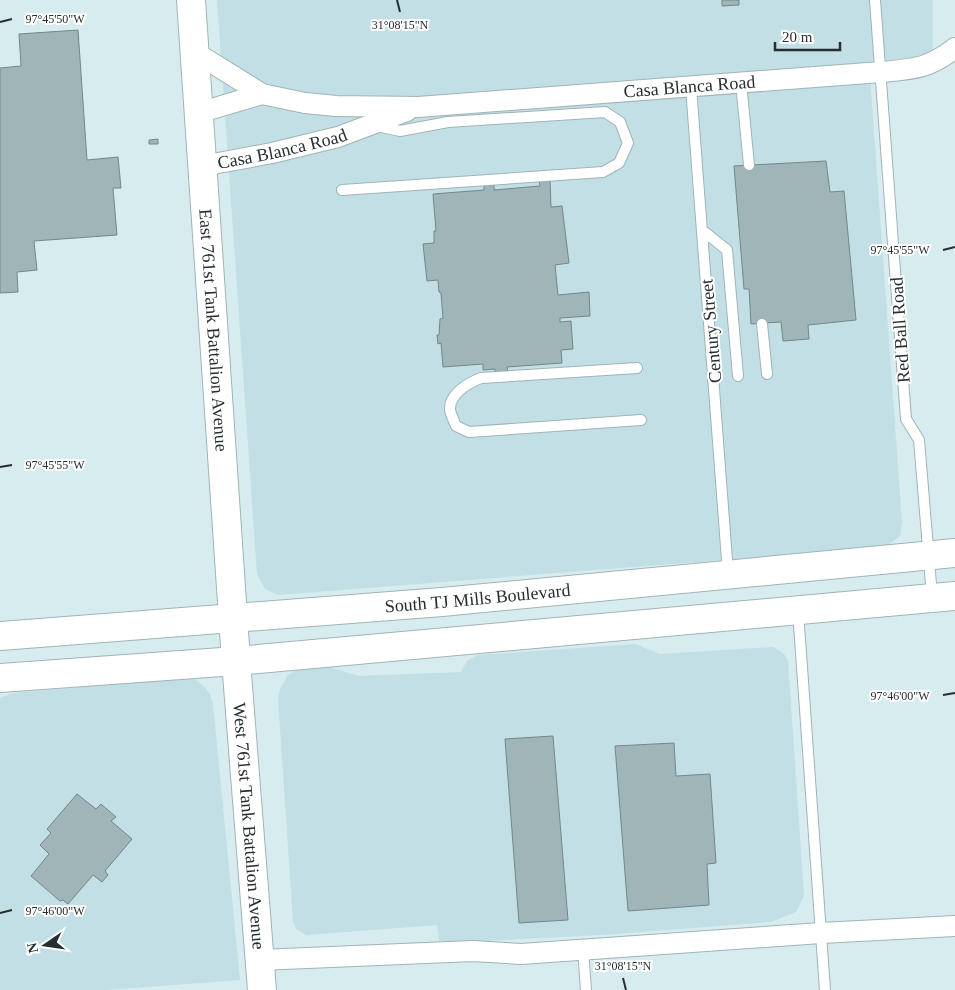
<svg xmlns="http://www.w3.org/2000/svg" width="955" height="990" font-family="'Times New Roman',serif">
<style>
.built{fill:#c1dfe4}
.building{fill:#a0b5b8;stroke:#73878a}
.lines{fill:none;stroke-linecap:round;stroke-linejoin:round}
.lane-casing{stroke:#a0b4b7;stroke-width:12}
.street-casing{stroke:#a0b4b7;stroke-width:22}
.secondary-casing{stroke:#a0b4b7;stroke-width:30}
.lane{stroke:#fff;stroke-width:10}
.street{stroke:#fff;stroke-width:20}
.secondary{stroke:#fff;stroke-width:28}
.ticks{fill:none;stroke:#262e30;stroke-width:2}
.labels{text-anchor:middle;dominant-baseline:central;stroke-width:4;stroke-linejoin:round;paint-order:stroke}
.street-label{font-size:18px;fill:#262e30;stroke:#fff}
.ticks-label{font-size:12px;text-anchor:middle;fill:#262e30;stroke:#fff;stroke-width:4;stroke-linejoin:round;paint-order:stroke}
</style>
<rect width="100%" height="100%" fill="#d6ecef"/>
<path class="built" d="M217 0H933V52L911 58 869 62 902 522 900 536 886 547 278 595 265 589 257 574Z
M635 644 660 654 773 647 784 654 788 661 804 896 796 912 771 922 603 935 445 943 439 940 437 925 306 935 296 929 293 921 278 699 280 689 288 675 297 670 330 667 358 676 461 672 467 661 478 655Z
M186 678 196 680 204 686 210 694 213 705 240 980 107 990H0V698L13 693Z"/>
<path class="building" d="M722 0H739V5L722 6Z
M78 30 87 160 118 157 121 188H113L117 235 34 241 37 270 17 272 18 292 0 293V68L21 66 19 34Z
M158 139V144H149V140Z
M826 161 830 192 844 191 856 320 808 325 809 339 783 341 781 322 751 324 749 289H744L734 166Z
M550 180 551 207 562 206 569 263 555 265 558 295 589 292 590 316 560 318V322L571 321 573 349 561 350 562 363 507 367 508 372 495 373V369L483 370V364L443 367 441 343 438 344 437 335H439L440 319 443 318 441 293 439 292 438 280 427 281 423 244 434 243V231H436L433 194 484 190V185L494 184V190L540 186 539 181Z
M553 736 568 920 519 923 505 739Z
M674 743 676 776 710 774 716 863 707 864 709 905 628 911 615 746Z
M77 794 96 809 101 804 116 817 111 821 132 839 105 871 108 875 102 882 93 875 68 904 63 900 60 901 31 876 49 854 40 845 51 833 47 829Z"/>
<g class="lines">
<g class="lane-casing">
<path id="lane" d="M875 0 906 419 919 440 932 596
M741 83 749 165
M691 87 728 573
M342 190 603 172 619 163 628 143 620 122 605 112 448 122 400 131 377 126
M702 230 727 250 738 376
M762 324 767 374
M637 368 481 378C468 383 449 394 450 410 451 415 454 421 456 426L469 432 641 420
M798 611 825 990
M583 949 586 990"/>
</g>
<g class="street-casing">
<g id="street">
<path d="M193 51 262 94"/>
<path id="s1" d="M198 113 262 94 305 103 336 106 418 107 881 72C914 69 928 69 955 48"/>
<path id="s2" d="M202 166 272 153 338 137 407 111"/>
<path d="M260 960 473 951 521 954 821 933 955 926"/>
</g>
</g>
<g class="secondary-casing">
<g id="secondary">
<path id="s3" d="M191 0 236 661 262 990"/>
<path id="s4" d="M0 636 442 602 955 553"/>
<path d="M0 678 236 661 955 596"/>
</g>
</g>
<use href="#lane" class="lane"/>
<use href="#street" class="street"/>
<use href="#secondary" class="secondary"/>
</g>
<path class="ticks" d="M397 0 400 12M0 22 12 19M943 250 955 247M0 467 12 465M943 695 955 693M0 913 12 910M623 978 626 990"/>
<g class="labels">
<g class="street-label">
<text stroke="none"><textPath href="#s1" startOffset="496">Casa Blanca Road</textPath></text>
<text stroke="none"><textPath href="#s2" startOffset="82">Casa Blanca Road</textPath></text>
<text stroke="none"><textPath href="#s3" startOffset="331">East 761st Tank Battalion Avenue</textPath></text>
<text transform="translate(900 330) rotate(-94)">Red Ball Road</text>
<text transform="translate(711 331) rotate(-95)">Century Street</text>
<text stroke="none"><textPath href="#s4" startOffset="479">South TJ Mills Boulevard</textPath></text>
<text stroke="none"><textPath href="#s3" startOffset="828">West 761st Tank Battalion Avenue</textPath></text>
</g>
</g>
<g class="ticks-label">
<text x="55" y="23">97°45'50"W</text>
<text x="400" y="29">31°08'15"N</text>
<text x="900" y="254">97°45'55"W</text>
<text x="55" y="469">97°45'55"W</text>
<text x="900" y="700">97°46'00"W</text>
<text x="55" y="915">97°46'00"W</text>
<text x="623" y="970">31°08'15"N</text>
</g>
<g transform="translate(45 945) rotate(257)" stroke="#ffffff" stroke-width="4" paint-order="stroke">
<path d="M0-4L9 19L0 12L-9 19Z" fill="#262e30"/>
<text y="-8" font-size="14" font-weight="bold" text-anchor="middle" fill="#262e30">N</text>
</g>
<path d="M775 42v8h65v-8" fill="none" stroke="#262e30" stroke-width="2.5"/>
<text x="782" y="42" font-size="15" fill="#262e30" stroke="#ffffff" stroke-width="4" paint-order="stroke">20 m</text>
</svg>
